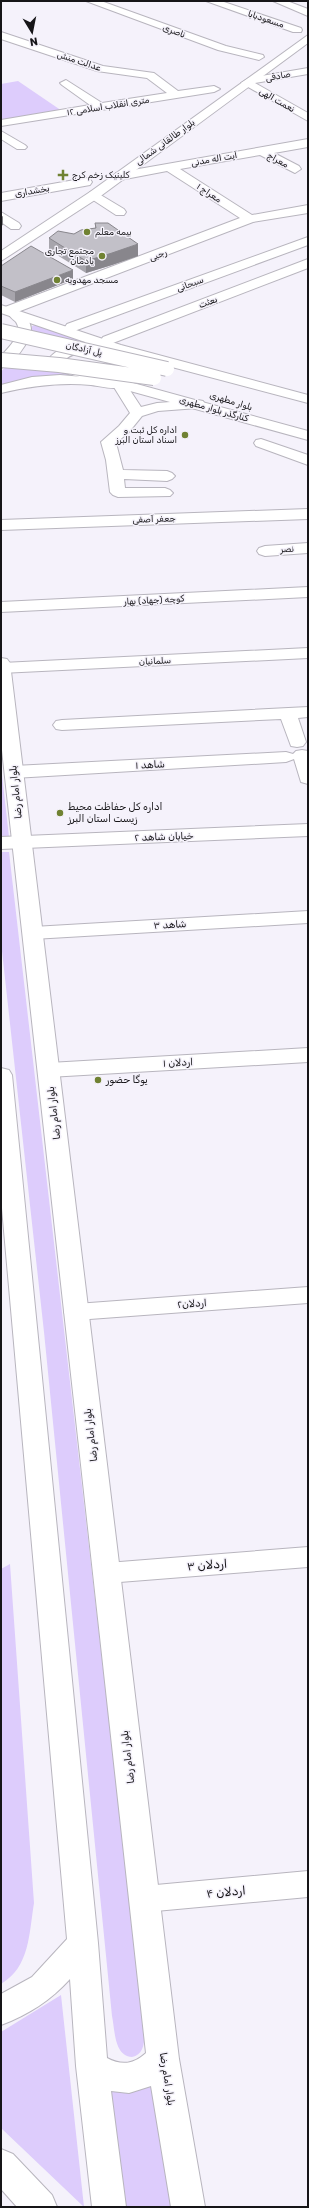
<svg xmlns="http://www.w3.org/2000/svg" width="309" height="2208" font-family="Rubik,'Noto Naskh Arabic',sans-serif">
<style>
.green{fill:#ddccfc}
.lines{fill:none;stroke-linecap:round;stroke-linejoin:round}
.minor-casing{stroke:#b8b5be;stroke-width:2}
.secondary-casing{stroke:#b8b5be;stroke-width:2}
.primary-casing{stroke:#b8b5be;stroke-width:2}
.minor{fill:#fff;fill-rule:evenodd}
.secondary{fill:#fff;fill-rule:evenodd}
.primary{fill:#fff;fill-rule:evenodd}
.primary-bridge-casing{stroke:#b8b5be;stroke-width:16;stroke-linecap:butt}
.primary-bridge{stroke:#fff;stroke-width:14}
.wall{fill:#a7a5ac}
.shaded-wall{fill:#88868c}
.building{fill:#c2c0c8;stroke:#88868c}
.poi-dot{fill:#708232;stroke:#f5f2fb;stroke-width:1.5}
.labels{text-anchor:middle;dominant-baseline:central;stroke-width:3;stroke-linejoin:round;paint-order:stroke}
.far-street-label{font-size:9px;fill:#161518;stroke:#f5f2fb}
.far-poi-label{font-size:9px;fill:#161518;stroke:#f5f2fb;text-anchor:start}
.street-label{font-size:10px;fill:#161518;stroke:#f5f2fb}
.poi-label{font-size:10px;fill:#161518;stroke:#f5f2fb;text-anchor:start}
.near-street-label{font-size:12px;fill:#161518;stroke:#f5f2fb}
</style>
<rect width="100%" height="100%" fill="#f5f2fb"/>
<path class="green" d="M18 81 65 113 1 123V84Z
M35 325 85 341 74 343 32 333V326Z
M9 362 97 379C60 374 37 376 1 386V372Z
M1 766 9 837H1Z
M1 852H9L143 2016C144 2028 149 2054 132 2057 114 2056 115 2030 112 2016L44 1332 1 942Z
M10 1564 34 1903C29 1933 30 1967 1 1984V1569Z
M61 1995 84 2207 1 2128V2032Z
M150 2082 176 2207H121L109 2084Z"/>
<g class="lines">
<g class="minor-casing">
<path id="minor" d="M86 1H101L226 46 263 55 264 57 259 60 218 50Z
M206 1H221L301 28 302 30 301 32H293Z
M273 1H287L308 9V16Z
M1 32 103 66 154 73 178 91 214 86 220 89 214 92 1 126V120L90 105 62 85 60 83 66 80 102 103 167 93 147 78 97 71 1 39Z
M308 68V74L255 83 308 113V121L241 83 249 78Z
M1 131 25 145 27 147 25 149H17L1 139Z
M308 139V147L274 153 299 166 301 169 295 173 260 155 180 169 252 215 308 205V213L253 222 15 313 10 314 3 310 5 307 240 218 167 171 120 180 114 176 116 173Z
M86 178 90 179 92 182 90 185 1 201V193Z
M94 191 124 209 126 212 124 215H116L90 198 88 195 90 192Z
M1 212 19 223 21 226 19 229H11L1 222Z
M308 237V245L77 330 72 331 65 327 67 324Z
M308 259V268L113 343H103L101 340 103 337Z
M119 380 124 381 141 407 157 403 198 400 203 401 205 404 203 407 198 408 158 411 142 416 129 432 116 443 123 470 167 471 172 473 175 476 172 479 167 481 124 479 125 488H165L170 490 173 493 170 496 118 497 113 495 110 492 106 460 101 442 119 426 130 413 112 384Z
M261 439 308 455V465L256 446 254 443 256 440Z
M308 509V519L1 530V520Z
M308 543V553L265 556 259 554 257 551 259 548 265 546Z
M308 587V597L1 612V602Z
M308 648V658L1 673 2 663Z
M308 707V717L298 718 306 742 303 746 297 747 291 746 281 719 62 730 56 729 53 725 56 721 62 720Z
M302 750 308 751V784L301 782 294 759 286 762 14 778 7 776 5 772 7 768 14 766 286 752 293 754 296 751Z
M308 824V836L1 849V837Z
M308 911V923L33 939 26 937 23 933 26 929 33 927Z
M308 1048V1062L49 1077 41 1075 38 1070 41 1065 49 1063Z
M308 1287V1303L76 1320 67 1318 64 1312 67 1306 76 1304Z
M308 1547V1567L107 1583 97 1580 93 1573 97 1566 107 1563Z
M308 1871V1897L145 1912 134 1908 130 1899 134 1890 145 1886Z"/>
</g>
<g class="secondary-casing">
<path id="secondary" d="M16 311C27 314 32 323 31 334 26 345 14 365 1 368V356C8 348 24 334 16 322 14 320 11 318 9 315Z
M60 375 119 380 126 384C120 392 100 386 91 385 59 382 31 386 1 393V385L32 377Z
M1 658 7 659 10 663 179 2059 205 2207H171L151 2086 129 2093 111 2091 126 2207H92L76 2066 70 1979C51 2000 28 2015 1 2025V1994L32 1977 67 1939 1 1197V1068L9 1070 12 1075 98 1943 107 2058C122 2066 134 2064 146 2053L1 741Z
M1 2149 13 2154 52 2195 57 2207H17L1 2189Z"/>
</g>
<g class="primary-casing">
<path id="primary" d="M308 35V43L98 198 1 261V251L90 192Z
M1 305 121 345 308 395V403L115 352C96 350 78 348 63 361L64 364 308 431V440L54 370 48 360C56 348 72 344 85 342L1 313Z"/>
</g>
<use href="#minor" class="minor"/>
<use href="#secondary" class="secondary"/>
<use href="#primary" class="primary"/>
<g class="primary-bridge-casing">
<path id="primary-bridge" d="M1 331 167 369
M1 360 59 365 154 378"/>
</g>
<use href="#primary-bridge" class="primary-bridge"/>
</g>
<path class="wall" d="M95 223 138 256 112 265 86 273 49 250V238L74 234 95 228Z
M1 266 73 279 15 302 1 295Z"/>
<path class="shaded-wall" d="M3 216V225L1 226V217Z
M138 244V256L112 265 86 273V261Z
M73 270V279L15 302V292Z"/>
<path class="building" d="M95 223H108L138 244 112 253 86 261 49 238 58 231 74 234 81 230 96 228Z
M31 246 73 270 15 292 1 286V266Z"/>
<g class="poi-dot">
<path d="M61 169h4v4h4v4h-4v4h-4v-4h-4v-4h4z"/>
<circle cx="87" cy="232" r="4"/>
<circle cx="102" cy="256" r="4"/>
<circle cx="57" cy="280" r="4"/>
<circle cx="185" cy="435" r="4"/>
<circle cx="60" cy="813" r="4"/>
<circle cx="98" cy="1080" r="4"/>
</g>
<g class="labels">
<g class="far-street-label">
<text transform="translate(266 19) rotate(18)">مسعودبابا</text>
<text transform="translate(174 31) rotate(20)">ناصری</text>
<text transform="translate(79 61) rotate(18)">عدالت منش</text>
<text transform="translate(278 76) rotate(-10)">صادقی</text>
<text transform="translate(277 100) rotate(30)">نعمت الهی</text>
<text transform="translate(108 106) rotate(-9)">۱۲ متری انقلاب اسلامی</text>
<text transform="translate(165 142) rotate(-36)">بلوار طالقانی شمالی</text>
<text transform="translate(214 159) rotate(-10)">آیت اله مدنی</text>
<text transform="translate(278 160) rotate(29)">معراج</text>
<text transform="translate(32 191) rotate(-10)">بخشداری</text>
<text transform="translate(209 193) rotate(33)">معراج ۱</text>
<text transform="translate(158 255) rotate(-21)">رجبی</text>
<text transform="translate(190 284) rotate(-20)">سبحانی</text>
<text transform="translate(208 302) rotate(-21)">بعثت</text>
<text transform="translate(84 349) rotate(12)">پل آزادگان</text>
<text transform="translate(231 401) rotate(17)">بلوار مطهری</text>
<text transform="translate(214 409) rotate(16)">کنارگذر بلوار مطهری</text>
<text transform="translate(154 519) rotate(-2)">جعفر آصفی</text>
<text transform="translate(287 549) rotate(-3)">نصر</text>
<text transform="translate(154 600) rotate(-3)">کوچه (جهاد) بهار</text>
<text transform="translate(155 661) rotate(-3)">سلمانیان</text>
</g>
<g class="far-poi-label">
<text x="72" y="175">کلینیک زخم کرج</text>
<text x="95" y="232">بیمه معلم</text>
<text x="94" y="251" text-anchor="end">مجتمع تجاری<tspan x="94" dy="10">یادمان</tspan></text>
<text x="65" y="280">مسجد مهدویه</text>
<text x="177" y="430" text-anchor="end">اداره کل ثبت و<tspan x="177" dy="10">اسناد استان البرز</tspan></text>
</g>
<g class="street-label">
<text transform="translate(150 765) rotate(-3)">شاهد ۱</text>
<text transform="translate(16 792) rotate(-96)">بلوار امام رضا</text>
<text transform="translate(164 837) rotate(-2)">خیابان شاهد ۲</text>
<text transform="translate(170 925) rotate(-3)">شاهد ۳</text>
<text transform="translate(178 1063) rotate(-3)">اردلان ۱</text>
<text transform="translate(54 1113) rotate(-97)">بلوار امام رضا</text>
<text transform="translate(192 1304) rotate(-4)">اردلان۲</text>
<text transform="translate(91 1435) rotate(-97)">بلوار امام رضا</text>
<text transform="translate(128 1757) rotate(-97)">بلوار امام رضا</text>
<text transform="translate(167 2079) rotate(81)">بلوار امام رضا</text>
</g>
<g class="poi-label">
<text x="68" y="807">اداره کل حفاظت محیط<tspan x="68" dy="12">زیست استان البرز</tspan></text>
<text x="106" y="1080">یوگا حضور</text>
</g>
<g class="near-street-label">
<text transform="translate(207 1565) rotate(-4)">اردلان ۳</text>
<text transform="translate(226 1892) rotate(-5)">اردلان ۴</text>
</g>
</g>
<rect width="309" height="2208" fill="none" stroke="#161518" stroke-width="4"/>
<g transform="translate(32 32) rotate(170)" stroke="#f5f2fb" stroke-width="3" paint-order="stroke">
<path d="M0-3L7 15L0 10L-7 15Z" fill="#161518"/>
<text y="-6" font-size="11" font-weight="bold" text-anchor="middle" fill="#161518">N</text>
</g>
</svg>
